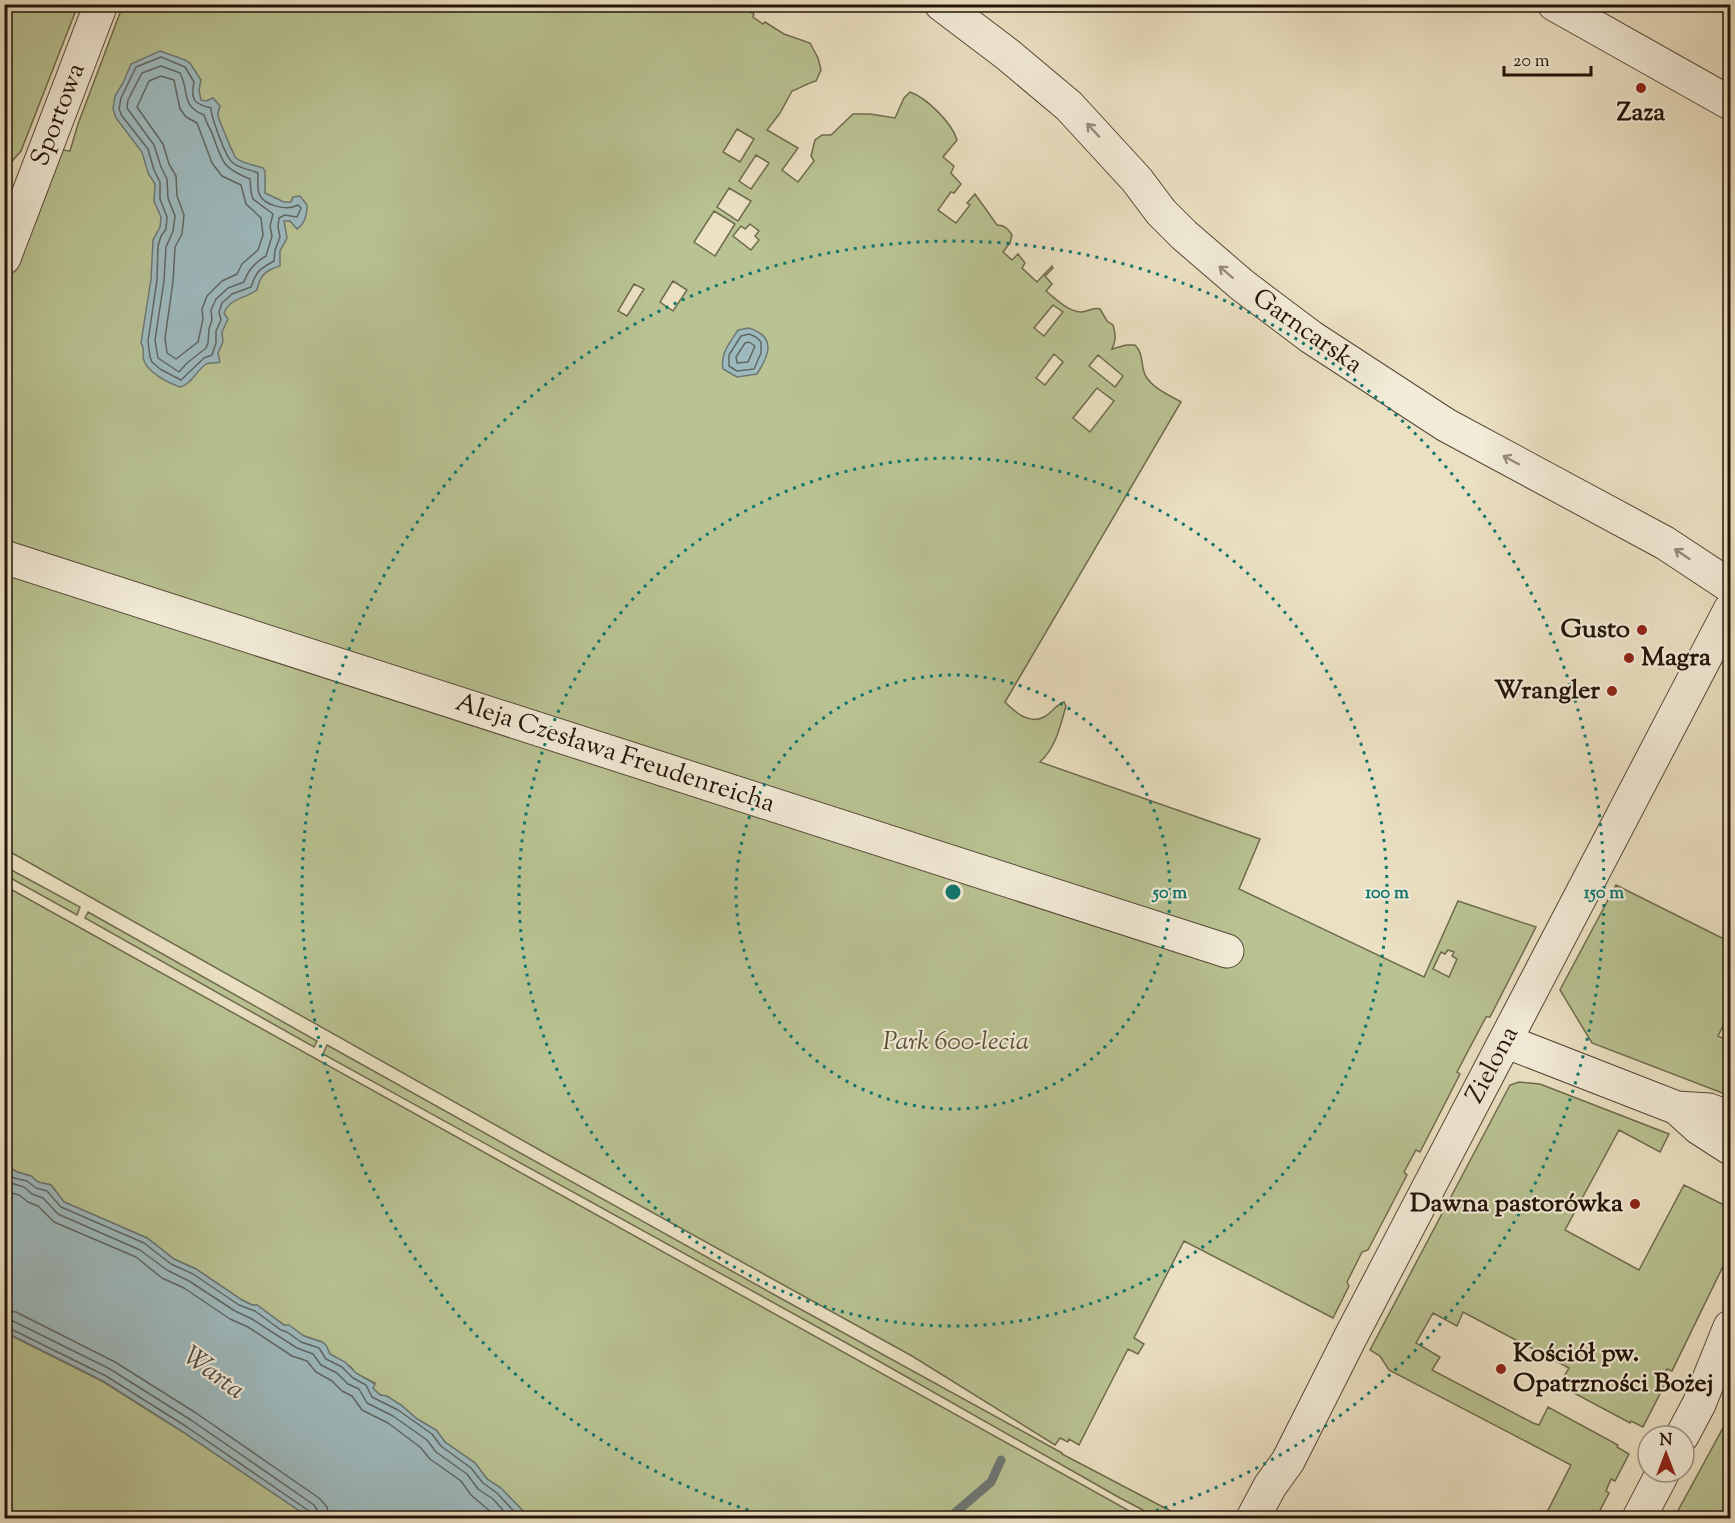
<svg xmlns="http://www.w3.org/2000/svg" width="1735" height="1523" font-family="'Sorts Mill Goudy',serif">
<style>
.green{fill:#b9c292;stroke:#6e6b4d;stroke-width:1.5;fill-rule:evenodd}
.water{fill:#9ebabe;stroke:#6d7875;stroke-width:1.5}
.lines{fill:none;stroke-linecap:round;stroke-linejoin:round}
.shore{stroke:#606763;stroke-width:1.5}
.stream{stroke:#6d7875;stroke-width:9}
.minor-casing{stroke:#554736;stroke-width:35}
.minor{stroke:#f2ebd7;stroke-width:33}
.oneway{stroke:#958a7a}
.ring{fill:none;stroke:#0f766e;stroke-width:3;stroke-dasharray:3 6}
.poi-dot{fill:#8f2418;stroke:#f2ebd7;stroke-width:2}
.labels{text-anchor:middle;dominant-baseline:central;stroke-width:4.5;stroke-linejoin:round;paint-order:stroke}
.poi-label{font-size:26px;font-weight:bold;fill:#231408;stroke:#f2ebd7;text-anchor:end}
.street-label{font-size:26px;fill:#231408;stroke:#f2ebd7}
.park-label{font-size:26px;font-style:italic;fill:#585138;stroke:#f2ebd7}
.water-label{font-size:27px;font-style:italic;fill:#4e4e48;stroke:#f2ebd7}
.centre{fill:#0f766e;stroke:#f2ebd7;stroke-width:3}
.ring-label{font-size:18px;text-anchor:middle;font-weight:bold;fill:#0f766e;stroke:#f2ebd7;stroke-width:4.5;stroke-linejoin:round;paint-order:stroke}
</style>
<rect width="100%" height="100%" fill="#ebe0c2"/>
<filter id="stains"><feTurbulence type="fractalNoise" baseFrequency=".00333" numOctaves="4"/><feColorMatrix values="0 0 0 0 .2 0 0 0 0 .09 0 0 0 0 .02 0 0 0 .5 -.17"/></filter>
<radialGradient id="worn" r=".72"><stop offset=".6" stop-color="#630" stop-opacity="0"/><stop offset="1" stop-color="#630" stop-opacity=".3"/></radialGradient>
<path class="green" d="M5 4 78 5 21 151 5 169Z
M123 5H739L754 14 753 17 763 24 765 22 784 34 810 43 818 58 821 70 816 81C807 83 801 88 792 91L780 113 767 130 798 148 782 170 798 182 814 161 811 156 815 140 822 135H831L853 114H870L895 118 904 98 910 92C927 98 952 123 957 140L943 157 954 166 951 173 961 184 954 193 951 192 938 210 956 223 970 205 967 203 975 194 997 225C1005 225 1008 229 1012 235L1010 243 1003 252 1012 260 1018 254 1025 263 1022 268 1037 282 1052 266 1053 268 1045 276 1052 284 1046 291C1056 299 1067 311 1081 312 1088 312 1092 307 1100 309L1107 321 1113 325C1116 335 1116 340 1112 349L1126 345H1135C1143 353 1141 362 1144 372 1148 386 1169 395 1181 402L1005 702C1015 712 1029 725 1044 717 1052 713 1055 705 1064 702L1066 706C1060 727 1056 747 1040 762L1260 839 1239 889 1424 977 1458 901 1536 927 1490 1017H1486L1457 1072 1460 1074 1420 1152 1416 1150 1404 1172 1407 1175 1368 1250 1362 1252 1347 1282 1349 1286 1333 1318 1184 1241 1134 1338 1144 1344 1138 1354 1128 1349 1079 1445 1069 1439 1068 1442 1060 1438 1055 1445 912 1356 554 1158 5 849 4 291 62 150 70 151 78 124ZM737 129 754 139 740 162 723 152ZM756 155 769 163 751 189 739 181ZM729 188 751 201 738 221 717 207ZM714 211 735 224 715 256 694 242ZM750 224 759 231 755 236 759 240 751 250 733 236 741 226 745 229ZM673 281 687 290 673 311 660 302ZM634 284 644 289 627 316 618 311ZM1053 305 1063 312 1044 336 1034 328ZM1054 354 1063 362 1045 385 1036 378ZM1098 355 1123 376 1115 387 1089 366ZM1097 388 1114 401 1090 432 1073 418ZM1448 950 1454 952 1452 956 1457 959 1449 977 1433 969 1441 952 1445 954Z
M4 866 80 907 77 915 5 875Z
M1616 885 1730 942V1012L1718 1036 1730 1042V1096L1592 1043 1560 990Z
M5 886 1142 1518H530L501 1489 487 1479 475 1463 445 1442 436 1430 417 1419 401 1405 375 1392 373 1388 375 1383 355 1373 351 1367 330 1354 322 1342 304 1336 284 1325 257 1305H252L242 1300 196 1269 174 1259 147 1238 64 1202 51 1185 38 1182 31 1176 17 1172 5 1164Z
M88 912 317 1041 314 1047 85 918Z
M327 1045 782 1299 1062 1453V1454L1184 1518H1158L1120 1498 861 1351 323 1054Z
M1519 1082 1540 1084 1669 1134 1660 1152 1619 1130 1565 1230 1639 1270 1684 1185 1730 1208V1252L1672 1371 1667 1369 1662 1380 1666 1382 1643 1427 1631 1421 1630 1423 1559 1385 1569 1368 1463 1312 1457 1326 1433 1313 1416 1343 1440 1357 1432 1370 1533 1423 1539 1425 1548 1407 1618 1445 1617 1447 1629 1454 1615 1481 1611 1479 1606 1491 1609 1493 1596 1518H1544L1571 1465 1389 1370 1380 1356 1370 1350 1510 1085Z
M4 1332 102 1381 183 1432 310 1518H5Z
M1730 1415V1518H1674Z"/>
<path class="water" d="M160 51 185 60 190 63 201 80 199 90 201 100 206 101 213 98 220 106C219 109 218 112 218 115 218 118 234 156 236 158 243 164 255 165 263 168L265 171V193L284 202H291L293 197 300 196 307 205C307 214 305 224 297 229L290 221H284L287 238 280 251V266C266 270 260 275 257 290 245 299 231 297 224 313L228 319 222 332 223 342 218 353 220 362C215 364 210 362 206 364 196 371 192 384 180 387 169 383 145 372 143 357 143 351 145 349 141 343L151 279 153 240 160 227 161 217 154 201 155 184 148 173 142 152 116 118 113 109 115 96 123 83 131 64Z
M749 328C777 337 769 355 757 374L737 377 723 369C720 353 730 343 738 330Z
M4 1164 17 1172 31 1176 38 1182 51 1185 64 1202 147 1238 174 1259 196 1269 242 1300 252 1305H257L284 1325H289L304 1336 322 1342 326 1345 330 1354 345 1362 356 1373 375 1384 373 1388 380 1395 387 1396 401 1405 417 1419 436 1430 445 1442 475 1463 487 1479 501 1488 530 1518H310L183 1432 103 1381 5 1332Z"/>
<g class="lines">
<path class="shore" d="M161 57 185 67 194 82C190 101 195 104 211 108 211 116 225 156 232 162 239 169 250 169 258 173 258 179 257 187 259 193 263 206 287 211 298 205L301 208 297 217 285 215 279 218 278 227 280 237 275 250 274 261C259 269 256 272 251 287L232 294 222 303 219 312 221 320 216 331V343L212 355 204 358 181 380 160 369 152 362 150 357 148 341 157 280 158 246 161 236 166 229 167 217 160 199V182L154 170 148 149 122 116 119 109 121 98 136 67Z
M161 66 180 73C190 92 180 105 204 115 206 122 209 127 212 133 222 160 221 168 250 179L251 192 253 199 273 214 270 226 272 236 266 256C255 262 248 270 244 282L228 288 216 299 211 310 212 320 209 329 208 343 206 348 187 363 179 372 158 358 155 340 164 281 166 247 173 231 175 216 168 198 167 179 161 167 154 145 127 108 128 100 142 73Z
M161 76 174 80 180 109 186 117 197 123 212 163 222 176 241 185 246 204 261 218 263 235 258 250 242 264 237 274 222 281 207 296 202 309 203 319 198 342 176 359 167 353 165 338 173 282 175 247 182 234 184 215 177 196 176 176 169 164 163 144 137 107 149 81Z
M749 334 756 337 761 342V353L754 369 737 371 729 366V355L741 336Z
M749 342 755 346 748 362 737 363 736 357 745 343Z
M4 1170 14 1178 27 1181 36 1188 47 1191 61 1207 144 1243 171 1264 193 1274 239 1305 255 1311 281 1330 287 1332 301 1342 319 1348 326 1359 342 1367 353 1378 366 1385 372 1397 398 1410 432 1434 441 1446 471 1468 483 1483 497 1493 520 1518
M4 1181 24 1187 32 1194 43 1198 58 1214 140 1250 167 1270 189 1281 235 1311 252 1319 297 1348 313 1354 321 1365 337 1373 348 1384 359 1389 367 1403 393 1416 427 1440 436 1452 467 1474 478 1489 493 1499 510 1518
M4 1191 19 1195 28 1202 38 1206 54 1222 136 1257 162 1278 184 1288 230 1319 248 1327 292 1356 307 1361 316 1372 332 1381 342 1391 352 1396 362 1410 388 1423 420 1447 430 1459 461 1481 471 1495 498 1518
M4 1310 16 1312 115 1362 196 1413 319 1498 327 1507 329 1518
M4 1319 13 1321 110 1369 191 1420 314 1505 318 1511 320 1518
M4 1327 9 1328 106 1376 187 1427 309 1511 312 1518"/>
<path class="stream" d="M949 1518 991 1482 1001 1460"/>
<g class="minor-casing">
<path id="minor" d="M941 4 1007 54 1069 106 1137 180 1161 212 1184 235 1242 285 1311 337 1446 425 1665 543 1730 586
M1554 4 1730 103
M4 258 101 4
M4 557 1227 951
M1505 1041 1677 1108 1699 1128 1730 1148
M1677 1108 1709 1110 1730 1118
M1682 1436 1699 1404 1730 1327
M1253 1518 1270 1486 1288 1461 1350 1338 1730 610
M1639 1518 1663 1472"/>
</g>
<use href="#minor" class="minor"/>
</g>
<defs><path id="oneway-shaft" d="M-6 0H5M1.5-3L5.5 0L1.5 3" fill="none" stroke-width="1.6" stroke-linecap="round" stroke-linejoin="round" transform="scale(1.5)"/></defs>
<g class="oneway">
<use href="#oneway-shaft" transform="translate(1093 130) rotate(-133)"/>
<use href="#oneway-shaft" transform="translate(1226 272) rotate(-139)"/>
<use href="#oneway-shaft" transform="translate(1511 460) rotate(-152)"/>
<use href="#oneway-shaft" transform="translate(1682 554) rotate(-146)"/>
</g>
<g class="ring">
<circle cx="953" cy="892" r="217"/>
<circle cx="953" cy="892" r="434"/>
<path d="M774 1518A651 651 0 1 1 1132 1518"/>
</g>
<g class="poi-dot">
<circle cx="1641" cy="88" r="6"/>
<circle cx="1642" cy="630" r="6"/>
<circle cx="1629" cy="658" r="6"/>
<circle cx="1612" cy="691" r="6"/>
<circle cx="1635" cy="1204" r="6"/>
<circle cx="1501" cy="1369" r="6"/>
</g>
<g class="labels">
<g class="poi-label">
<text x="1641" y="113" text-anchor="middle">Zaza</text>
<text x="1630" y="630">Gusto</text>
<text x="1641" y="658" text-anchor="start">Magra</text>
<text x="1600" y="691">Wrangler</text>
<text x="1623" y="1204">Dawna pastorówka</text>
<text x="1513" y="1354" text-anchor="start">Kościół pw.<tspan x="1513" dy="30">Opatrzności Bożej</tspan></text>
</g>
<g class="street-label">
<text transform="translate(59 115) rotate(-69)">Sportowa</text>
<text transform="translate(1307 332) rotate(35)">Garncarska</text>
<text transform="translate(615 754) rotate(18)">Aleja Czesława Freudenreicha</text>
<text transform="translate(1493 1065) rotate(-62)">Zielona</text>
</g>
<g class="park-label">
<text x="956" y="1042">Park 600-lecia</text>
</g>
<g class="water-label">
<text transform="translate(213 1374) rotate(36)">Warta</text>
</g>
</g>
<circle cx="953" cy="892" r="9" class="centre"/>
<g class="ring-label">
<text x="1170" y="898">50 m</text>
<text x="1387" y="898">100 m</text>
<text x="1604" y="898">150 m</text>
</g>
<rect width="1735" height="1523" fill="none" stroke="#ebe0c2" stroke-width="24"/>
<rect x="6" y="6" width="1723" height="1511" fill="none" stroke="#231408" stroke-width="3"/>
<rect x="12" y="12" width="1711" height="1499" fill="none" stroke="#231408" stroke-width="1.5"/>
<g transform="translate(1666 1454)"><circle r="28" fill="#f2ebd7" stroke="#9f9584" stroke-width="1.5"/>
<path d="M0-4.5L10 22L0 15L-10 22Z" fill="#8f2418"/>
<text y="-9" font-size="16" font-weight="bold" text-anchor="middle" fill="#231408">N</text>
</g>
<path d="M1504 66v9h87v-9" fill="none" stroke="#231408" stroke-width="3"/>
<text x="1513" y="66" font-size="18" fill="#231408" stroke="#f2ebd7" stroke-width="4.5" paint-order="stroke">20 m</text>
<rect width="100%" height="100%" filter="url(#stains)"/>
<rect width="100%" height="100%" fill="url(#worn)"/>
</svg>
